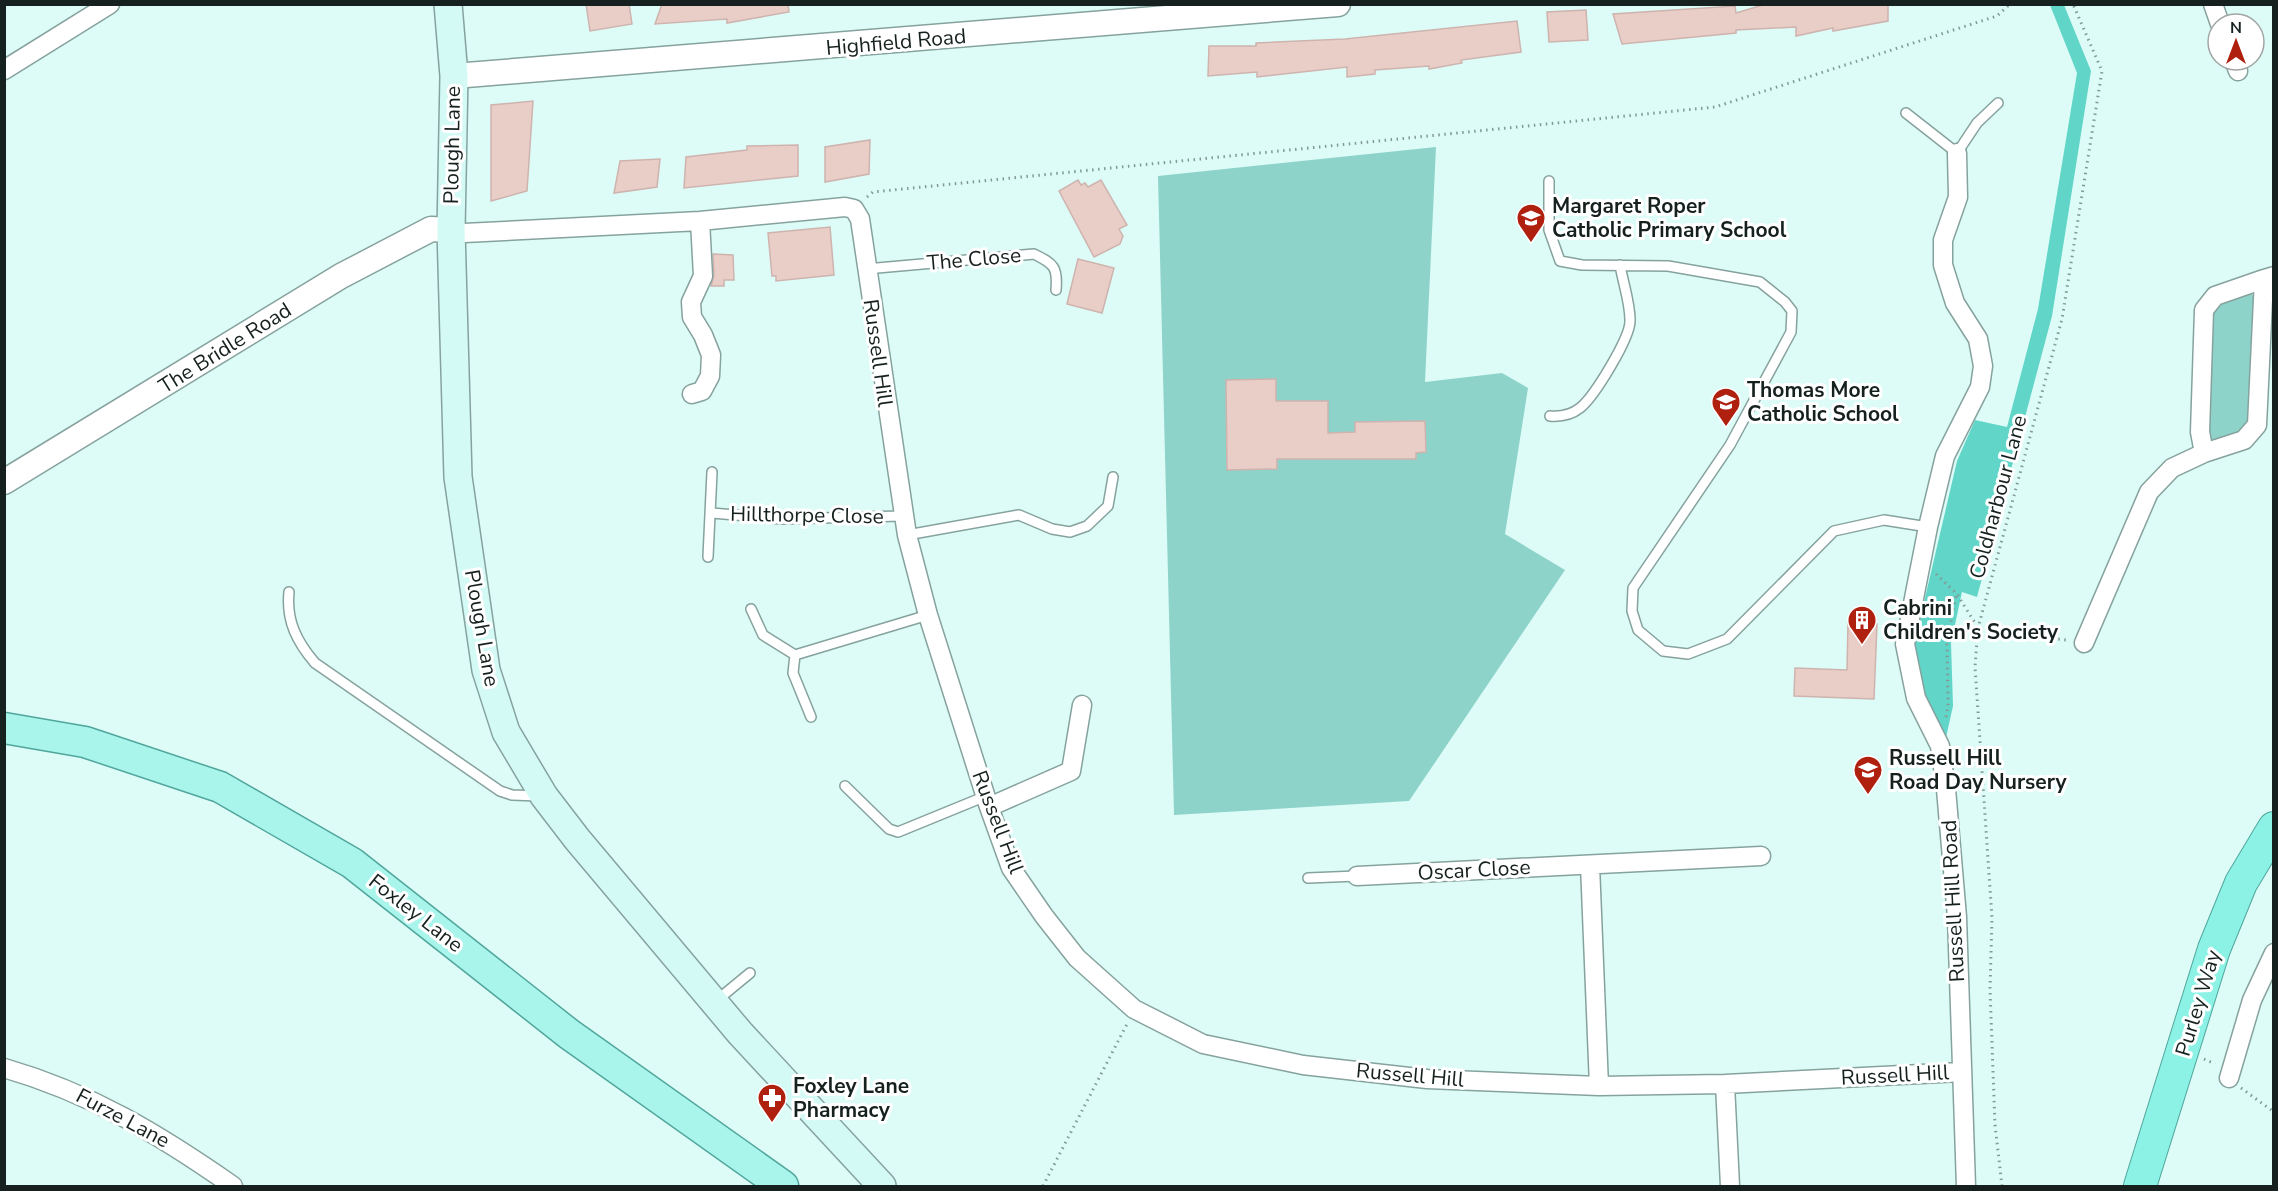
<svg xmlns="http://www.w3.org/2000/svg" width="2278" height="1191" font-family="'Nunito Sans',sans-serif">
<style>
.green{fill:#8ed3ca}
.forest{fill:#60d5c8}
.building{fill:#e9cec8;stroke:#ceb3ae;stroke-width:1.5}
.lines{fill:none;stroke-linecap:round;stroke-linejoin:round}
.service-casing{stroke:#86a29e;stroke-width:12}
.minor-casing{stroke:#86a29e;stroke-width:21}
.tertiary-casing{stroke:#86a29e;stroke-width:27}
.secondary-casing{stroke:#86a29e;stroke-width:30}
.primary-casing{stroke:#50a69c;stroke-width:33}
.trunk-casing{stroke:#50a69c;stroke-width:34}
.path{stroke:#839995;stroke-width:3;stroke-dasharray:1.5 4.5;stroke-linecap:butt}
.service{stroke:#fff;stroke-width:9}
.minor{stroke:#fff;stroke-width:18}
.tertiary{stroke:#fff;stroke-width:24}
.secondary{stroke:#d4faf6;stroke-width:27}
.primary{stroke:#a9f5ec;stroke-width:30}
.trunk{stroke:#8cf2e6;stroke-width:32}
.labels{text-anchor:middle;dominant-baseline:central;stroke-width:6;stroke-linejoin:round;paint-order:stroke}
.street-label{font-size:21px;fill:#16211f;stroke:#fff}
.poi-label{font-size:21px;font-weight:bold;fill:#16211f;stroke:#fff;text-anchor:start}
</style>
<rect width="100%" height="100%" fill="#ddfcf7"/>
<path class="green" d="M1436 147 1425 382 1502 373 1528 388 1505 534 1565 570 1409 801 1174 815 1158 176Z
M2250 293 2255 297 2250 420 2240 435 2214 442 2207 436 2213 307 2216 303Z"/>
<path class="forest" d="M2050 5H2064L2091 71 2052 316 1977 597 1962 592 1951 643 1953 706 1945 742 1923 694 1914 645 1957 461 1975 420 2007 427 2038 309 2077 73Z"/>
<path class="building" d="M586 4H629L632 24 590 31Z
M662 4H788L789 12 727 23V19L655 24Z
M1766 4H1888V21L1833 31V28L1796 36V27L1736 30V33L1622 44 1613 14 1735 6 1736 13Z
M1586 10 1588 40 1549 42 1547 12Z
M1517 21 1521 52 1461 60 1462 63 1429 69V66L1375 70V74L1347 77V67L1257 77V72L1208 76 1209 46H1256V43L1345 39Z
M533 101 527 191 491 201V105Z
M870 140 869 174 825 182V147Z
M798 145V176L684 188 686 157 747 150V146Z
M660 159 657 187 614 193 620 161Z
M1078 180 1081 185 1085 183 1088 187 1101 180 1127 225 1119 229 1123 236 1120 244 1094 257 1059 191Z
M830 227 834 275 776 281V276H772L768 233Z
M713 254 733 255 734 280H724V286H711L714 275Z
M1078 259 1114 268 1102 313 1067 304Z
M1276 379V401H1328V433L1355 432V422L1425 421 1426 452 1416 453V459H1277V469L1227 470 1226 380Z
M1848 623 1877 624 1874 699 1794 696 1795 668 1847 670Z"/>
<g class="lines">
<g class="service-casing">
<path id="service" d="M1906 113 1957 153 1977 123 1998 103
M1549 181V230L1560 261 1582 265 1668 266 1760 282 1785 302 1792 311 1791 332 1730 445 1633 588 1632 611 1638 630 1663 651 1688 654 1727 639 1834 531 1884 520 1928 527
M866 269 1034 254C1054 264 1058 267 1056 290
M1550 416C1562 417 1571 415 1580 408 1594 397 1631 337 1630 320 1630 302 1623 283 1620 265
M712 513 782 519 902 516
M907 535 1019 515 1052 529 1070 532 1087 526 1108 506 1113 477
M708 557 712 472
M289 592C286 621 297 642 315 663L500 791 512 795 539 796
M751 609 763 635 795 655 928 615
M795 655 793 673 811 717
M845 786 889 829 898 832 986 796
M1308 878 1357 876
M716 1001 750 973"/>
</g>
<g class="minor-casing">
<path id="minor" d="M2213 4 2220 24
M2234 60 2238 71
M4 70 110 4
M1957 153 1958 197 1943 240V265L1955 303 1978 339 1983 366 1980 387 1945 456 1928 527 1905 644 1916 698 1940 746 1946 789 1957 917 1966 1186
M451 230 464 233 700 221 845 207 854 209 860 219 907 535 928 615 989 807 1011 868 1044 916 1077 958 1134 1009 1203 1044 1303 1065 1427 1079 1599 1086 1725 1084 1961 1072
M692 394 702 391 710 376 711 355 703 335 692 317 691 302 703 276 700 221
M2204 453 2244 440 2257 425 2264 279 2274 276
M2084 643 2149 492 2172 468 2204 453 2200 432 2204 310 2215 296 2264 279
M989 807 1071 771 1082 705
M1590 865 1599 1086
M1357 876 1761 856
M4 1068C91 1093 160 1135 233 1186
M2229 1078 2252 1000 2274 953
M1725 1084 1730 1186"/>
</g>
<g class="tertiary-casing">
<path id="tertiary" d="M454 76 1338 4
M4 482 341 276 431 229 451 230"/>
</g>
<g class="secondary-casing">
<path id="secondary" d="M448 4 454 76 451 230 458 477 486 670 506 732 544 796 577 839 740 1033 882 1186"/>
</g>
<g class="primary-casing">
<path id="primary" d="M4 728 85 742 220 787 352 863 569 1034 783 1186"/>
</g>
<g class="trunk-casing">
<path id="trunk" d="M2140 1186 2214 949 2241 883 2274 828"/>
</g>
<path class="path" d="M867 197 873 192 1715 107 1997 16 2010 4
M1936 574 1957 594 1978 628 2066 640
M1946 717 1948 706 1947 642 1956 596
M2204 1059 2215 1064
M2241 1088 2274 1112
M1043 1186 1127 1024
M2002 1186 1995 1125 1990 989 1992 918 1975 667 1978 628 2062 319 2102 71 2073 4"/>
<use href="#service" class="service"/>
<use href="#minor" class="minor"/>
<use href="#tertiary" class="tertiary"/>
<use href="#secondary" class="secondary"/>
<use href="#primary" class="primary"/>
<use href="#trunk" class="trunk"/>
</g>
<defs>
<g id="school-pin" transform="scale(1.5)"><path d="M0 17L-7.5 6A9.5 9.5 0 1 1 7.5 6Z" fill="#af200f" stroke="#fff"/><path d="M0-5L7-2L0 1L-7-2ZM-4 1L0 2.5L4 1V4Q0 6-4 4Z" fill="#fff"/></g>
<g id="building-pin" transform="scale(1.5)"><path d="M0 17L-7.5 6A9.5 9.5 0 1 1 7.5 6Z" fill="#af200f" stroke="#fff"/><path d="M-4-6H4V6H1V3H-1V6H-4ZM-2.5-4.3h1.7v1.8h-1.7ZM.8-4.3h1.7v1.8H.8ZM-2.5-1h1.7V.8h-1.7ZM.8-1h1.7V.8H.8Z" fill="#fff"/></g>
<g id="pharmacy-pin" transform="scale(1.5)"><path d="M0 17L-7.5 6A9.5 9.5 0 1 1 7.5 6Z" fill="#af200f" stroke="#fff"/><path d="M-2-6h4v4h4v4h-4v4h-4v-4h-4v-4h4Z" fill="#fff"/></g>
</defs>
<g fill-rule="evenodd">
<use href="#school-pin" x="1531" y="218"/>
<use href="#school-pin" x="1726" y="402"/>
<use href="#building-pin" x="1862" y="620"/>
<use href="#school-pin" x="1868" y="770"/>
<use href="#pharmacy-pin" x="772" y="1098"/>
</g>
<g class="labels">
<g class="street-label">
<text transform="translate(896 42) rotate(-5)">Highfield Road</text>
<text transform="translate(452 145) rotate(-89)">Plough Lane</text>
<text transform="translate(974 259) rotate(-5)">The Close</text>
<text transform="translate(225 348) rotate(-32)">The Bridle Road</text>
<text transform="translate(878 353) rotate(82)">Russell Hill</text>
<text transform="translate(1998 497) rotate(-75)">Coldharbour Lane</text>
<text transform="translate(807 515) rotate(1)">Hillthorpe Close</text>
<text transform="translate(482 628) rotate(80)">Plough Lane</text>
<text transform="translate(998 822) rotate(69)">Russell Hill</text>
<text transform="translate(1474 870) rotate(-3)">Oscar Close</text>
<text transform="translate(1953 901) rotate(-93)">Russell Hill Road</text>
<text transform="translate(416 913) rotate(38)">Foxley Lane</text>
<text transform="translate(2198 1003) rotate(-73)">Purley Way</text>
<text transform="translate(1410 1075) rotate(5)">Russell Hill</text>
<text transform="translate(1895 1075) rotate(-3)">Russell Hill</text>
<text transform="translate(123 1118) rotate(28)">Furze Lane</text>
</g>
<g class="poi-label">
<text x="1552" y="206">Margaret Roper<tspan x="1552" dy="24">Catholic Primary School</tspan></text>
<text x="1747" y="390">Thomas More<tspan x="1747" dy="24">Catholic School</tspan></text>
<text x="1883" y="608">Cabrini<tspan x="1883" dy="24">Children's Society</tspan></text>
<text x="1889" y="758">Russell Hill<tspan x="1889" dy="24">Road Day Nursery</tspan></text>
<text x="793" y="1086">Foxley Lane<tspan x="793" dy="24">Pharmacy</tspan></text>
</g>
</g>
<rect width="2278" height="1191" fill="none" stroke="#16211f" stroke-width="12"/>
<g transform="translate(2236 42)"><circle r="28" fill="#ffffff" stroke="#a2a6a5" stroke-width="1.5"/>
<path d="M0-4.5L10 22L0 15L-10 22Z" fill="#af200f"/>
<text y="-9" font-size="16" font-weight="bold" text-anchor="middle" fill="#16211f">N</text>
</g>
</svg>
